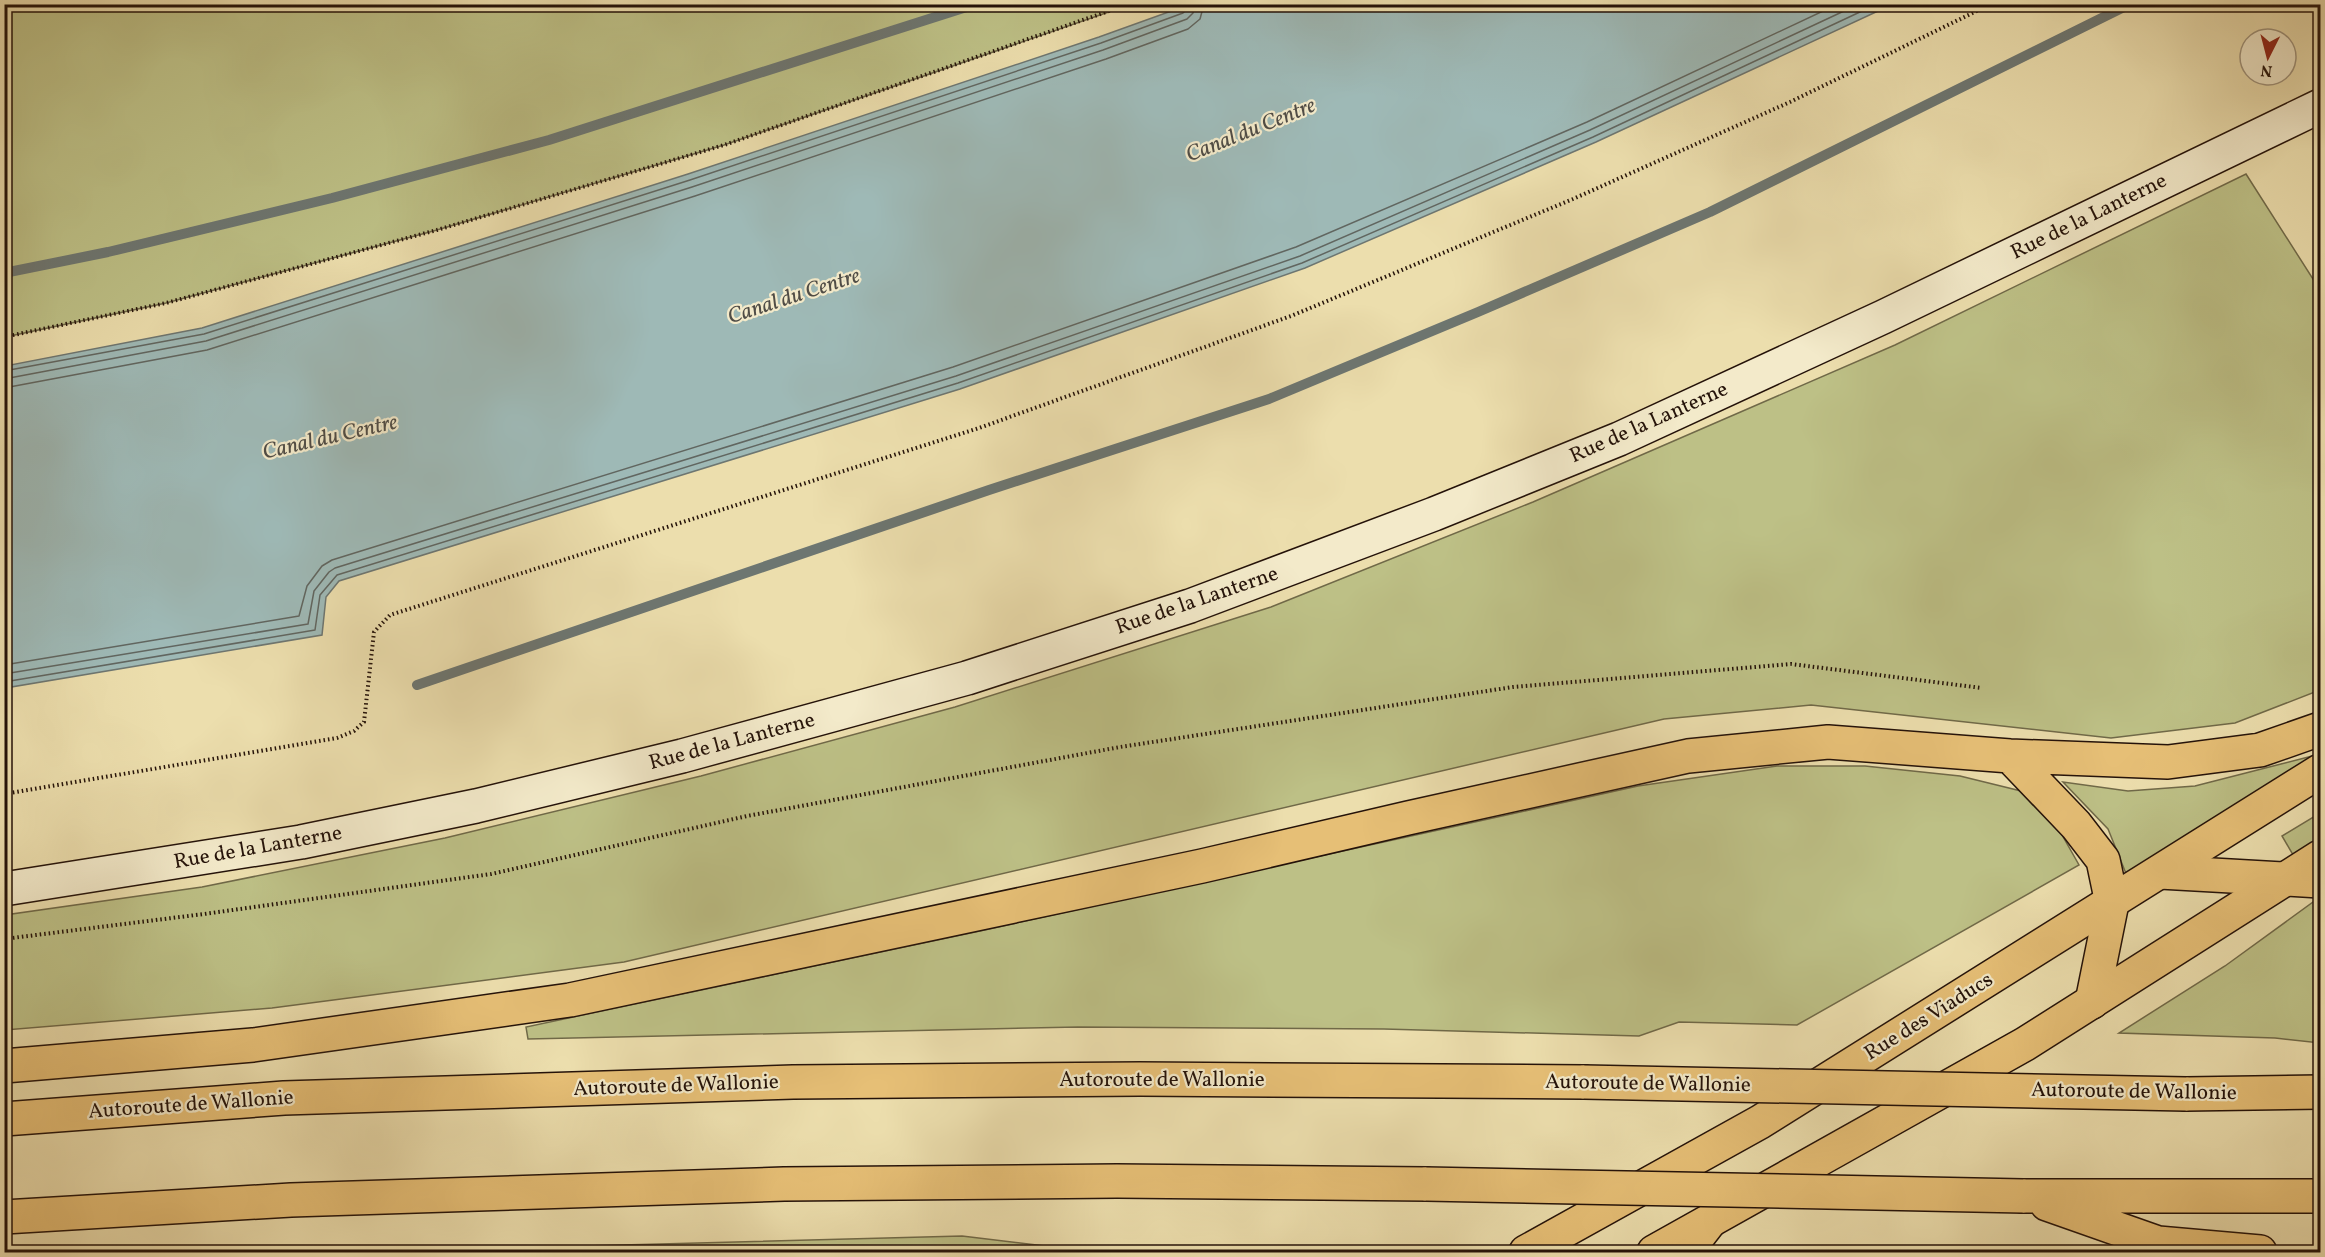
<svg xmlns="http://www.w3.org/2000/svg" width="2325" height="1257" font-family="Vollkorn,serif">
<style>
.green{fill:#bdc086;stroke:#706948;stroke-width:1.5}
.water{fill:#9eb9b6;stroke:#6d7671;stroke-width:1.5}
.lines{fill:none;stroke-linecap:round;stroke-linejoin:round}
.shore{stroke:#616660;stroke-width:1.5}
.stream{stroke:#6d7671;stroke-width:10}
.secondary-casing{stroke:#241209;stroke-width:36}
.primary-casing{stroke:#241209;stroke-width:36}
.highway-casing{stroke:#241209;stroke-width:36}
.path{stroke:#241209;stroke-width:4;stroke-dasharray:1.5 3;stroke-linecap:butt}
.secondary{stroke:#f3eaca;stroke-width:33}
.primary{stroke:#e6bf76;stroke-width:33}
.highway{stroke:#e6bf76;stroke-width:33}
.highway-bridge-casing{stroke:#241209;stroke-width:36;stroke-linecap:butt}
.highway-bridge{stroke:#e6bf76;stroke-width:33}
.labels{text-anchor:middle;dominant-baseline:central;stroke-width:4.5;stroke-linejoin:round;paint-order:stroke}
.street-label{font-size:21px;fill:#241209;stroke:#f3eaca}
.water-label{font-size:22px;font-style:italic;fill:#4f4c46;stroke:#f3eaca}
</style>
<rect width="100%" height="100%" fill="#ecdead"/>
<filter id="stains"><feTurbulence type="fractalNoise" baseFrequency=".00333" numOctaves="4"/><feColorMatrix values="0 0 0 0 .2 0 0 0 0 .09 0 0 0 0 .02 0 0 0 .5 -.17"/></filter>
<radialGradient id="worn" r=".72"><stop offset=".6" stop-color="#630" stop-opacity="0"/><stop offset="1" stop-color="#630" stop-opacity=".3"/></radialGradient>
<path class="green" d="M4 5 5 4 1129 5 724 145 437 230 166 303 5 337Z
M2246 174 2320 290V690L2235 723 2111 738 1811 705 1664 719 624 962 272 1008 5 1030V915L202 887 445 838 701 776 955 707 1271 607 1533 502 1895 345Z
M2320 754 2127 876 2108 829 2063 782 2128 791 2195 786Z
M1777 766H1865L1960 776 2021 791 2053 819 2079 865 1797 1025 1679 1022 1639 1036 1384 1029 1078 1027 528 1039 526 1027 980 931 1638 786Z
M2320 813V845L2296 860 2282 836Z
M2320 897V1043L2275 1038 2119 1033 2225 966Z
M962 1236 1095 1252H359Z"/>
<path class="water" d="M1188 5H1891L1596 142 1305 268 960 389 339 581 326 597 322 635 5 688V366L202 328 688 174 1099 37Z"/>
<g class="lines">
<path class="shore" d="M4 371 204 334 690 180 1101 43 1183 13 1187 9V4
M4 379 206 341 692 187 1103 50 1187 19 1193 13 1195 4
M4 388 207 350 695 196 1106 59 1188 29 1200 19 1204 4
M4 665 299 616 307 586 322 566 332 560 953 367 1296 247 1587 122 1838 4
M4 674 308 624 314 591 329 572 335 568 956 376 1300 256 1590 130 1859 4
M4 682 315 630 320 595 337 575 958 383 1302 263 1593 137 1877 4"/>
<path class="stream" d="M4 273 108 252 332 198 549 140 976 4
M417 685 989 490 1269 399 1478 312 1710 212 2130 4"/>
<g class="secondary-casing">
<path id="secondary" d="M4 889 301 842 476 806 682 756 967 678 1190 606 1434 514 1619 439 1883 317 2320 106"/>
</g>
<g class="primary-casing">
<path id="primary" d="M1526 1252 1760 1122 2320 771
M1654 1252 2025 1044 2320 857"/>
</g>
<g class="highway-casing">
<path id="highway" d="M2010 756 2076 825 2103 860 2112 903 2092 1002
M2160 872 2320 881
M4 1066 253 1045 570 1000 1202 866 1408 818 1688 756 1828 742 2010 756 2168 762 2260 750 2320 729
M2186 1094 2320 1092
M4 1119 284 1098 793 1082 1140 1079 1584 1082
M2023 1196H2320
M2047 1204 2158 1243 2260 1252
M4 1217 291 1200 784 1184 1117 1181 1426 1184
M1530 1252V1251
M1686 1252 1710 1221"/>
</g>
<path class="path" d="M4 337 166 303 437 230 724 145 1129 4
M4 794 337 738 354 731 364 722 374 632 390 615 979 428 1291 316 1573 199 1790 102 1991 4
M4 939 204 914 491 874 747 816 1120 747 1513 687 1791 664 1982 688"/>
<use href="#secondary" class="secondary"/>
<use href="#primary" class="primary"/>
<use href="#highway" class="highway"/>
<g class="highway-bridge-casing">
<path id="highway-bridge" d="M1584 1082 2186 1094
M1426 1184 2023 1196"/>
</g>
<use href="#highway-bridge" class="highway-bridge"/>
</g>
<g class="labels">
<g class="street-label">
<text transform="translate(2089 217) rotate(-26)">Rue de la Lanterne</text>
<text transform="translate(1649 423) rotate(-24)">Rue de la Lanterne</text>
<text transform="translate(1197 601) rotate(-19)">Rue de la Lanterne</text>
<text transform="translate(732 742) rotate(-15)">Rue de la Lanterne</text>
<text transform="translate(258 848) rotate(-10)">Rue de la Lanterne</text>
<text transform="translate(1929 1017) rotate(-32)">Rue des Viaducs</text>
<text x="1162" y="1080">Autoroute de Wallonie</text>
<text transform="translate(1648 1084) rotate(1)">Autoroute de Wallonie</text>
<text transform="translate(676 1086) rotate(-2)">Autoroute de Wallonie</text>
<text transform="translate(2134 1092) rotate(1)">Autoroute de Wallonie</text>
<text transform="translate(191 1105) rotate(-4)">Autoroute de Wallonie</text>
</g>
<g class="water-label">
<text transform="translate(1251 131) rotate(-22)">Canal du Centre</text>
<text transform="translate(794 297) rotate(-18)">Canal du Centre</text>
<text transform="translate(330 438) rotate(-13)">Canal du Centre</text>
</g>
</g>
<rect width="2325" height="1257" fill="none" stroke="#ecdead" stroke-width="24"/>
<rect x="6" y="6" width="2313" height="1245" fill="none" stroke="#241209" stroke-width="3"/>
<rect x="12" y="12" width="2301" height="1233" fill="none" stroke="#241209" stroke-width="1.5"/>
<g transform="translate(2268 57) rotate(186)"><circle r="28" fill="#f3eaca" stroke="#a0947d" stroke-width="1.5"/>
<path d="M0-4.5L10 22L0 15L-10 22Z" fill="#8f2418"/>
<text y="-9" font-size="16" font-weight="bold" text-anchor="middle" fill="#241209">N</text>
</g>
<rect width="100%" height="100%" filter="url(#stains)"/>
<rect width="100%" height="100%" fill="url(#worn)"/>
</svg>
